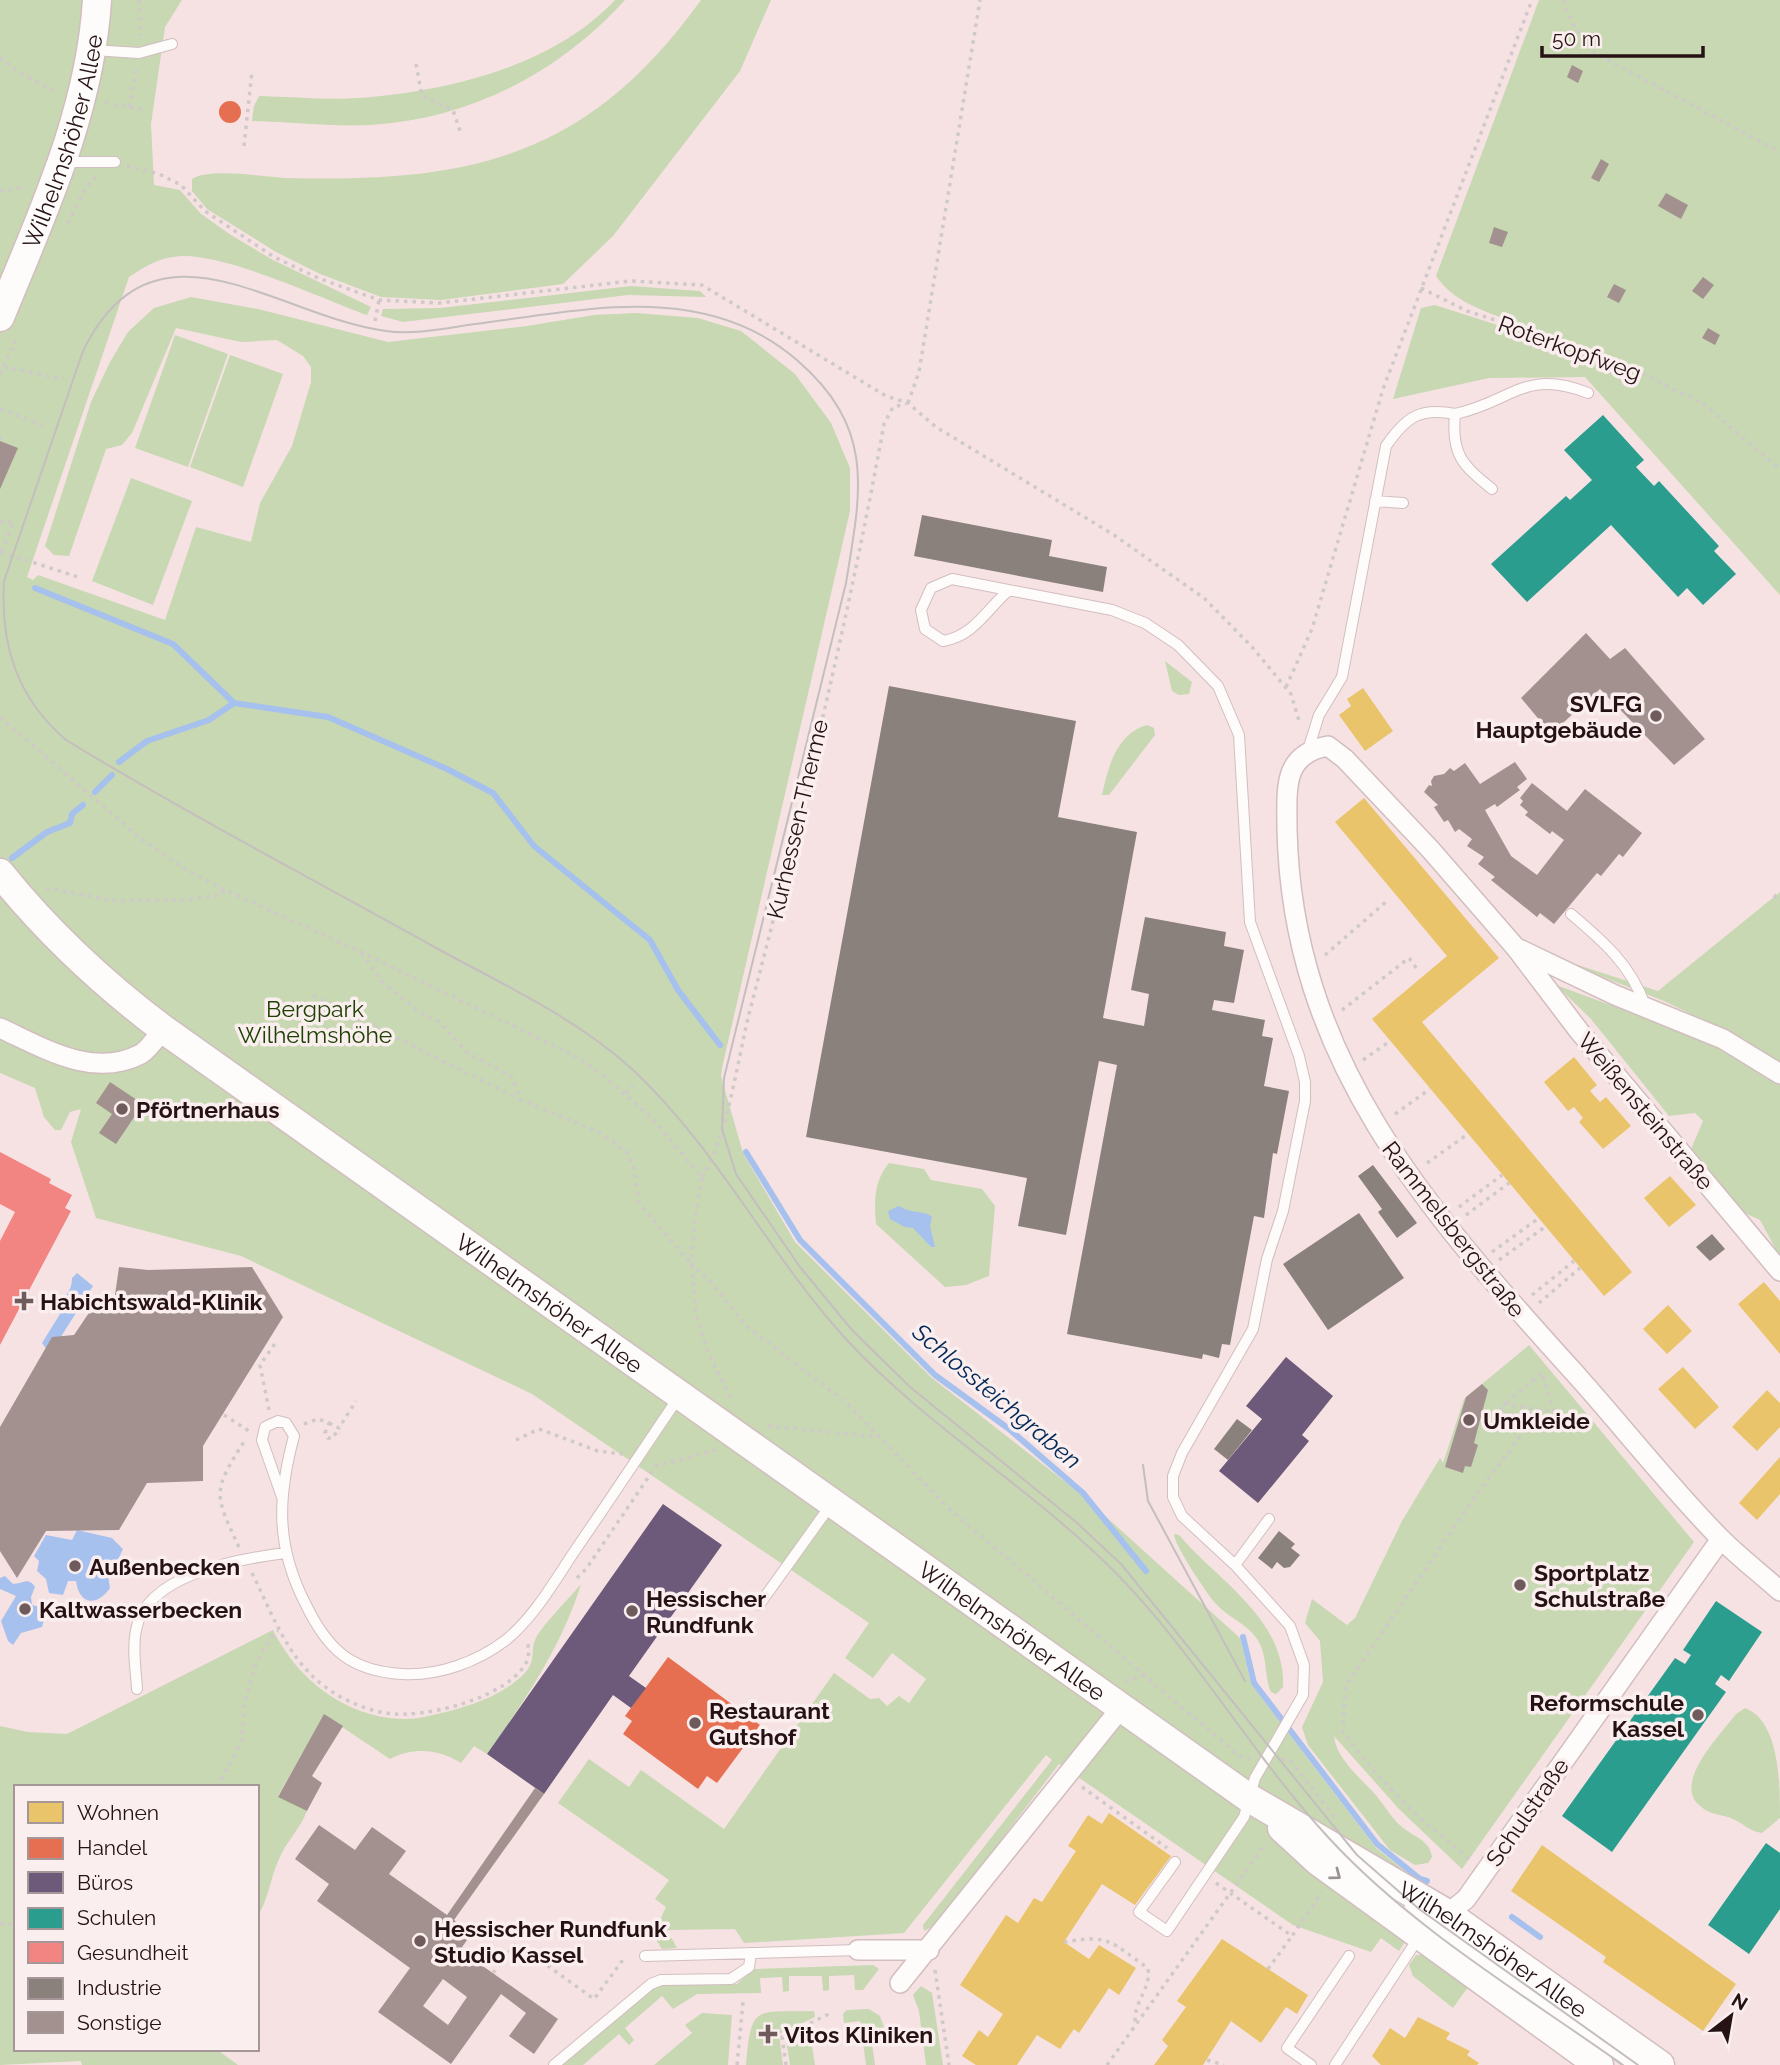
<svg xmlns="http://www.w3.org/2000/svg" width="1780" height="2065" font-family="Raleway,sans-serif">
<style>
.green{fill:#c7d8b2}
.water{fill:#a6c1ee}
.homes{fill:#e9c46a}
.shops{fill:#e76f51}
.offices{fill:#6d597a}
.schools{fill:#2a9d8f}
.health{fill:#f28482}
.industry{fill:#8a817c}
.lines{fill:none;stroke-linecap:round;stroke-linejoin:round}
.stream{stroke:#a6c1ee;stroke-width:6}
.building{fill:#a3918f;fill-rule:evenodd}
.service-casing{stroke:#d2bebf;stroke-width:12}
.minor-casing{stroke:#d2bebf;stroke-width:22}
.secondary-casing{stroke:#d2bebf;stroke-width:31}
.path{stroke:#d0c9c9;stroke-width:3.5;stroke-dasharray:3.5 5;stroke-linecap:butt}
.service{stroke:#fefbfb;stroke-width:10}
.minor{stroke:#fefbfb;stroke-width:19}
.secondary{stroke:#fefbfb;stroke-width:28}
.tram{stroke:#c5bebf;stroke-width:2}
.oneway{stroke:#9d9293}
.poi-dot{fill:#6f5b5c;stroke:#faeeee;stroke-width:2.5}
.labels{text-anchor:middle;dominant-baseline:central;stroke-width:7;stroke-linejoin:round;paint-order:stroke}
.street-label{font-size:23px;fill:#261214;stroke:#faeeee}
.poi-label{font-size:23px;font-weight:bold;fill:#261214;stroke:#faeeee;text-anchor:start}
.park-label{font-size:23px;fill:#1d4102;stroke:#faeeee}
.water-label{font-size:24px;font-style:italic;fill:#002757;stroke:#faeeee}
</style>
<rect width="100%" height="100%" fill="#f6e2e3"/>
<path class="green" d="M0 0H182L165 27 151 124 154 185 180 190 201 214 231 235 273 260 371 307 367 315C320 298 217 249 173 257 156 259 143 268 129 277L27 577 33 580 38 575 165 620 196 527 251 542 260 503 292 446 311 382V367L303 356 277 340 241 342 176 328 132 433 122 445 106 449 69 556 54 555 45 546 91 402 110 362 128 332 154 308 191 297 258 309 388 342 527 326 594 315 636 313 698 318 741 331 795 374 831 423 850 468V511L722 1068 721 1076 743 1153 795 1242 932 1378 1082 1495 1240 1638 1251 1684 1376 1848 1418 1881 1388 1926 1406 1940 1399 1951 1381 1938 1371 1952 1293 1925 1059 1764 936 1925 924 1931 923 1925 1052 1760 1046 1755 904 1933 744 1943 735 1929 667 1930 677 1948 662 1949 653 1935 666 1907 655 1899 669 1880 558 1803 589 1759 629 1787 641 1770 724 1829 834 1673 870 1699 879 1698 887 1706 899 1696 909 1703 926 1679 892 1653 873 1678 845 1658 869 1623 532 1394 241 1256 96 1218 71 1142 81 1109 70 1112 61 1130H55L44 1117 35 1088 0 1073Z
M615 0H625C559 73 470 119 371 125 332 127 291 122 252 121L254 106 259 96C296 97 335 101 371 97 456 89 555 64 615 0Z
M701 0H771L740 71 613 236 563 284 441 300 381 297 320 274 276 252 207 209 192 191V179C210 167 264 177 287 178 472 183 588 157 701 0Z
M1539 0H1780V595L1585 377 1489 378 1393 399 1421 308 1435 305 1513 330 1515 323C1486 311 1454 303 1436 276Z
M631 286 700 291 706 297 628 295 403 322 381 316 383 309 440 308Z
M175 335 228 354 188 467 135 448Z
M230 355 283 374 243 487 190 467Z
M131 478 192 501 153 605 92 581Z
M1165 661 1192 682 1189 694 1179 695 1172 691Z
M1147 725 1154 728 1155 735 1109 795H1102C1108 768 1116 734 1147 725Z
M1780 892V1065L1713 1025 1664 1001 1547 955 1658 991Z
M1556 985 1719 1045 1780 1083V1257L1760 1220 1736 1209 1691 1149 1703 1121 1695 1113 1669 1116 1591 1019Z
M889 1163 924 1169 931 1180 982 1189 995 1206 989 1276 966 1285 945 1287 876 1224C874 1201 874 1181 889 1163Z
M1529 1345 1694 1542 1462 1869 1399 1809 1334 1736C1336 1758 1360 1778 1374 1793 1384 1804 1391 1818 1402 1827 1414 1837 1430 1840 1432 1857L1428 1863 1415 1865 1390 1850 1308 1745 1302 1727 1323 1682 1320 1641 1305 1623 1312 1599 1347 1625 1355 1618 1402 1521 1440 1458 1443 1463 1464 1399Z
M1174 1534 1179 1535C1218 1581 1286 1619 1283 1687L1276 1694 1271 1692C1263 1673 1269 1652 1254 1635 1244 1623 1227 1616 1216 1604 1207 1594 1174 1545 1174 1534Z
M581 1584C562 1646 524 1702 487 1754L474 1746 461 1763C439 1749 413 1747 390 1759L324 1715 278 1796 307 1811C300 1829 286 1842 279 1859 270 1878 269 1899 257 1917V1787H16V2049H216L238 2065H82L81 2061 0 2065V1726L28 1732 67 1734 273 1630C297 1679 346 1718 403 1719 418 1720 435 1714 450 1711 476 1704 501 1695 522 1676 538 1661 529 1652 536 1638 542 1625 570 1598 581 1584Z
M1745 1708C1780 1721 1780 1785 1780 1818L1762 1833C1749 1831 1744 1824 1733 1819 1721 1814 1709 1815 1699 1805 1673 1782 1721 1734 1736 1714Z
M1416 1955H1427L1468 1987 1453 2008 1413 1976 1409 1965Z
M873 1965 879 1969 863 1990H855L854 1975 829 1976V1990L823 1991 822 1976H789V1991L783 1992 782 1977 760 1978 761 1993 697 1994 673 2009 662 1996 625 2028 634 2040 629 2045 619 2034 583 2065H562L652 1989 663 1985 737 1984 753 1969Z
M921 1986 932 1993 943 2065H926L919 2011 913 1995Z
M869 2009 880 2016 886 2033 871 2036 875 2065H866L860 2021 844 2023 843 2014 847 2010Z
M814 2011 815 2017 779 2034 783 2065H746C751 2002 756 2013 814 2011Z
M702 2013 732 2015 728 2065H654L692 2033 685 2025Z
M809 2027 815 2065H790L786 2039Z"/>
<path class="water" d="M899 1206C911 1214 925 1210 932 1217L930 1226 935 1247H931L913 1228 905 1227 890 1219 888 1211Z
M77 1273 93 1286 50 1354 42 1343 60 1314 56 1304C66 1296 72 1291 72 1278Z
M77 1530 112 1538 123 1549 115 1566 107 1568 110 1588C97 1607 79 1605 76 1581H68L63 1595 49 1593 46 1579 37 1571 39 1561 34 1556 46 1535 72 1540Z
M5 1576 13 1584C22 1584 28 1576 35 1587L31 1597 32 1605 39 1607 45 1617 42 1627 21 1633 13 1645 8 1641 1 1621 16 1596 0 1589V1578Z"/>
<path class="homes" d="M1363 688 1393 731 1365 751 1339 715 1351 706 1347 699Z
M1364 798 1499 958 1422 1022 1632 1272 1604 1296 1372 1019 1447 956 1335 822Z
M1574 1057 1597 1085 1590 1091 1600 1102 1606 1097 1631 1126 1603 1149 1579 1122 1583 1118 1574 1107 1568 1111 1544 1082Z
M1670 1176 1696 1205 1669 1227 1644 1198Z
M1764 1282 1780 1301V1354L1738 1304Z
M1668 1305 1692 1331 1667 1354 1643 1329Z
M1683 1367 1719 1407 1695 1429 1658 1389Z
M1767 1390 1780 1403V1427L1757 1451 1732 1427Z
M1780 1457V1494L1757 1520 1739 1503Z
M1109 1813 1171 1856 1135 1905 1102 1884 1064 1942 1089 1959 1099 1945 1136 1968 1119 1995 1109 1988 1079 2033 1074 2029 1060 2049 1037 2035 1017 2065H976L962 2056 979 2030 988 2037 1003 2014 960 1985 1006 1915 1018 1923 1034 1898 1042 1902 1076 1851 1068 1846 1088 1815 1102 1824Z
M1542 1845 1736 1984 1703 2031 1603 1962 1606 1957 1511 1891Z
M1222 1939 1308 1995 1297 2014 1286 2007 1261 2043 1231 2021 1203 2065H1154L1168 2046 1162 2040 1186 2007 1177 2001Z
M1418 2017 1450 2033 1446 2039 1470 2051 1467 2055 1479 2063 1477 2065H1381L1372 2056 1390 2028 1405 2038Z"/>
<path class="shops" d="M219 112a11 11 0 1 1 22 0a11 11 0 1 1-22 0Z
M668 1657 760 1725 717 1783 707 1776 698 1789 623 1734 632 1721 625 1716Z"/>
<path class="offices" d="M1286 1357 1333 1396 1302 1435 1309 1441 1258 1503 1219 1471 1262 1419 1246 1406Z
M663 1504 722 1545 629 1676 646 1688 631 1708 613 1695 544 1794 487 1754Z"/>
<path class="schools" d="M1603 415 1644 460 1636 467 1654 486 1659 481 1719 546 1714 551 1736 574 1703 605 1687 588 1678 597 1611 525 1527 602 1491 564 1566 496 1570 500 1592 480 1564 450Z
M1716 1601 1762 1632 1729 1681 1721 1675 1715 1684 1726 1692 1612 1852 1562 1816 1675 1658 1685 1664 1691 1655 1683 1650Z
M1766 1843 1780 1853V1909L1749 1954 1708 1925Z"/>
<path class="health" d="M0 1152 51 1179 49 1183 72 1195 65 1208 71 1211 0 1345V1241L15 1212 0 1204Z"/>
<path class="industry" d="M922 515 1052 540 1049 556 1107 567 1103 592 914 556Z
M889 686 1076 721 1058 817 1137 832 1103 1018 1144 1026 1149 994 1131 990 1145 917 1226 932 1224 946 1244 950 1234 1003 1214 1000 1212 1010 1265 1020 1262 1036 1273 1038 1264 1086 1289 1091 1277 1154 1273 1153 1264 1218 1254 1216 1230 1345 1222 1344 1219 1358 1203 1354 1202 1359 1067 1334 1117 1065 1099 1061 1066 1235 1018 1226 1027 1178 806 1137Z
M1373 1165 1417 1223 1397 1238 1378 1212 1382 1209 1358 1176Z
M1359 1213 1404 1278 1328 1330 1283 1264Z
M1712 1234 1725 1249 1710 1261 1696 1247Z
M1237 1419 1252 1430 1228 1460 1214 1449Z
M1279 1531 1295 1544 1291 1548 1300 1555 1290 1567 1284 1568 1277 1562 1272 1569 1258 1558Z"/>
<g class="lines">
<path class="stream" d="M35 588 173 644 234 703
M119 762 147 741 209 720 234 703 328 717 447 769 493 793 534 846 650 940 678 990 720 1045
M95 792 112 775
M12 858 47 832 70 823 72 814 83 805
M746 1152 800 1240 935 1375 1009 1429 1083 1493 1146 1571
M1243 1637 1254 1683 1377 1844 1420 1879 1427 1881
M1512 1917 1540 1937"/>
</g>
<path class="building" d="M1572 65 1583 71 1578 83 1567 77Z
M1601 159 1609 164 1599 182 1591 178Z
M1666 193 1688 205 1681 219 1658 206Z
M1494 227 1508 232 1502 247 1489 243Z
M1703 277 1714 285 1703 299 1692 291Z
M1614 284 1626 290 1619 303 1607 297Z
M1708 328 1720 335 1715 345 1702 338Z
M0 441 18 448 0 489Z
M1586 633 1610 659 1625 648 1705 739 1674 765 1600 689 1551 734 1521 698Z
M1515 762 1527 779 1517 787 1520 790 1497 807 1495 804 1485 810 1511 856 1537 875 1564 840 1552 831 1550 834 1525 815 1528 812 1520 805 1523 801 1520 798 1532 783 1567 811 1585 789 1642 833 1623 857 1619 854 1601 876 1597 873 1554 924 1540 913 1537 917 1491 880 1495 877 1478 864 1484 857 1467 846 1472 839 1459 829 1455 832 1448 820 1444 822 1434 807 1438 805 1424 792 1429 785 1432 786 1431 781 1434 776 1444 774 1450 768 1454 771 1465 763 1480 784Z
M110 1082 143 1104 116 1144 99 1133 112 1114 96 1103Z
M119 1267 148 1270 252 1267 283 1317 203 1446V1481L147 1483 119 1530 46 1531 17 1578 0 1551V1427L52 1337 74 1335 99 1298 115 1295Z
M1482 1384 1488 1390 1474 1443 1478 1445 1471 1467 1465 1466 1463 1473 1445 1467 1466 1397Z
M324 1714 343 1726 312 1776 322 1783 307 1811 278 1797Z
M535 1788 544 1794 454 1920 472 1933 460 1950 558 2019 534 2054 509 2036 526 2013 501 1994 451 2064 378 2012 410 1968 317 1901 329 1884 295 1859 319 1825 355 1850 372 1827 406 1851 389 1874 447 1915ZM443 1979 467 1997 448 2025 423 2006Z"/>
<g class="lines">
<g class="service-casing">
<path id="service" d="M93 50 139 53 172 44
M66 162H115
M1455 414C1512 402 1524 368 1588 393
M1375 501 1403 503
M1009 590C987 609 974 636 943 641L925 629 921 610 931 588 952 579 1112 610 1145 623 1178 645 1218 686 1239 735 1250 922 1299 1056 1305 1082V1101L1283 1211 1267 1259 1253 1329 1182 1453 1173 1476V1497L1182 1516 1235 1565 1290 1626 1304 1665 1303 1695 1255 1778 1244 1817 1167 1931 1139 1912 1175 1862
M1308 750 1319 715 1342 677 1386 446C1406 417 1420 407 1455 414 1451 454 1462 465 1492 489
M1571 914C1603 941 1632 966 1645 1006
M282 1497 262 1440 265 1427 278 1421 286 1423 294 1436C277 1499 276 1547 306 1605 328 1650 351 1671 402 1674 439 1676 477 1662 506 1640 534 1617 554 1582 574 1552 609 1501 643 1450 678 1398
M1235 1565 1269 1519
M759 1605 830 1506
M137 1689C136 1670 132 1649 136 1630 146 1574 239 1559 285 1553
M1410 1906 1631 2065
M645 1956 858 1950
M554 2065 651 1984 661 1980 731 1979 749 1967 751 1953
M1311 2065 1287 2048 1349 1956
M1335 2065 1419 1937"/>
</g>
<g class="minor-casing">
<path id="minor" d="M1519 949 1615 995 1723 1039 1780 1074
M0 1028C44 1048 93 1079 141 1054 149 1049 157 1037 163 1029
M1780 1271 1579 1031 1516 948 1430 849 1345 759 1328 746C1282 754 1287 789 1287 829 1292 1064 1432 1215 1580 1379 1627 1432 1671 1488 1720 1538 1739 1557 1760 1573 1780 1591
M1419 1937 1466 1899 1721 1539
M858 1950H929
M900 1983 1121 1708"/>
</g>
<g class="secondary-casing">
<g id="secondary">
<path id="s1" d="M0 317C42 214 90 113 97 0"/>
<path id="s2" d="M0 873C49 934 102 983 163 1029L1249 1798 1446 1913 1660 2065"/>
<path d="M1282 1828 1319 1862 1599 2065"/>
</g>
</g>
<path class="path" d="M139 0 140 36
M1563 0 1573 24 1593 52 1780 152
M0 58 25 76 58 92
M416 64 422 96 453 110 460 131
M105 103 147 110
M129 107 137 68
M244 146 252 71
M127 166 159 174 181 185 205 211 274 257 318 278 379 300 440 303 630 281 702 285 886 396 908 403 936 427 1114 535 1204 598 1253 648 1291 694 1300 724
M0 191 26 187
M68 223 87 186 97 176
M1421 288 1467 311 1604 355 1702 403 1780 469
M375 321 379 300
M4 367 63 379
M0 374 18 335
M908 403 919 372 980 0
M0 409 47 427
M0 436V441
M0 522H14L1 552
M1 552 81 578
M1286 687 1312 629 1383 389 1532 0
M0 717 140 838 188 871 225 890
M46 888 116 901 183 900 221 895 225 890 361 952 575 1056 597 1071 650 1116 702 1177 694 1224 692 1265 709 1280 746 1326 847 1403 947 1507 1239 1756 1250 1759
M1774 895 1780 902
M362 953 381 981 421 1013 438 1021 469 1054 511 1076 521 1100 601 1133 627 1152 634 1169 639 1203 692 1265 696 1315 707 1350 732 1401
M1325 955 1387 901
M313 996 519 1099
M1342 1010 1409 958 1417 969
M1363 1060 1390 1041
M626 1094 633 1086
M1395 1114 1430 1089
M1427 1163 1468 1134
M702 1177C726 1142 738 1059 749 1014 800 819 848 622 884 424L893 407 906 404
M1459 1207 1502 1175
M1466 1215 1509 1183
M1492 1252 1539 1218
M1499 1260 1545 1227
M1532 1295 1574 1261
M1539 1303 1580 1268
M1506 1403 1543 1372
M269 1410 260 1365 276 1342
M224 1415 249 1431
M329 1423 339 1428 356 1401
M304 1424 318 1419 329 1423 325 1433 328 1438H333L337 1431 340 1433
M768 1426 879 1437
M516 1440 539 1429 598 1451 622 1454
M239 1547C213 1492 213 1491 245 1440
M252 1573C274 1617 288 1662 331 1691 352 1705 382 1716 407 1714 442 1713 508 1695 526 1663 530 1657 528 1649 528 1642
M577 1578 586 1569 656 1466 716 1450
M1125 1681 1147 1675
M1282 1759 1290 1760 1336 1819
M217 1787 241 1743 245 1702 256 1663 269 1640 278 1631
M1082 1787 1167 1848
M1469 1859 1412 1811 1365 1761 1343 1731 1345 1687 1476 1495 1526 1429 1500 1407 1505 1404 1554 1412 1542 1373
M1216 1883 1292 1936 1322 1892
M0 1923 16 1926
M1064 1942C1111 1934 1110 1942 1148 1968 1151 1991 1134 1999 1135 2023
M1268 1969 1292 1936
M935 1970 949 2065
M493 1973 516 1943 594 1999 625 1957
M1207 2060 1224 2065
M737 2065 743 2002
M786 2065 782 2037 831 2013
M1107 2065 1266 1843"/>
<use href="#service" class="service"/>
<use href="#minor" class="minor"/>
<use href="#secondary" class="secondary"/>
<path class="tram" d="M1143 1465 1148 1501 1245 1681
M1623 2065C1523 1994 1410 1927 1327 1836 1250 1752 1193 1650 1112 1569 1028 1486 925 1425 845 1338 768 1253 716 1147 632 1069 576 1018 504 985 438 949 314 880 188 814 66 740 17 698 0 645 4 581L83 351C155 205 277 317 386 331 415 335 446 328 475 324 585 310 706 280 798 361 876 429 861 491 846 583L724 1078 722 1129 736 1174 800 1267 852 1330 910 1387 1076 1522 1121 1564 1357 1855 1419 1909 1638 2065"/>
</g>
<defs><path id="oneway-chevron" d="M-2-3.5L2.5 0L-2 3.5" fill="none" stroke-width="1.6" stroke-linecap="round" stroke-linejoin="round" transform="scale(1.75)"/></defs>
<use class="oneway" href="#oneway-chevron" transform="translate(1336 1875) rotate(37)"/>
<g class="poi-dot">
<circle cx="1656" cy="716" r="7"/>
<circle cx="122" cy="1109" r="7"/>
<path d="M20.5 1290.5h7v7h7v7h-7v7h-7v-7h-7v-7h7z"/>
<circle cx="1469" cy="1420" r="7"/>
<circle cx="75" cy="1566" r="7"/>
<circle cx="1520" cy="1585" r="7"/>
<circle cx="25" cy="1609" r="7"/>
<circle cx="632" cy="1611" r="7"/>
<circle cx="1698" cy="1715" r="7"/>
<circle cx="695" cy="1723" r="7"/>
<circle cx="420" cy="1941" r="7"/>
<path d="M764.5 2023.5h7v7h7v7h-7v7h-7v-7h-7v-7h7z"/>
</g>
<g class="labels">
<g class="street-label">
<text stroke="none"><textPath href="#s1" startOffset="187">Wilhelmshöher Allee</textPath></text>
<text transform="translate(1570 348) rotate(20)">Roterkopfweg</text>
<text transform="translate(797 819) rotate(-77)">Kurhessen-Therme</text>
<text transform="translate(1646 1111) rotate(50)">Weißensteinstraße</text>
<text transform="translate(1454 1229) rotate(52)">Rammelsbergstraße</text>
<text stroke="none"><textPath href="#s2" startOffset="700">Wilhelmshöher Allee</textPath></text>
<text stroke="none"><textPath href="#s2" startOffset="1267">Wilhelmshöher Allee</textPath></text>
<text transform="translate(1527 1812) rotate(-55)">Schulstraße</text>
<text stroke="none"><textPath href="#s2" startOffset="1844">Wilhelmshöher Allee</textPath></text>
</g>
<g class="poi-label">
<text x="1642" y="703" text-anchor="end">SVLFG<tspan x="1642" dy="26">Hauptgebäude</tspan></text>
<text x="136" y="1109">Pförtnerhaus</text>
<text x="40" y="1301">Habichtswald-Klinik</text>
<text x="1483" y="1420">Umkleide</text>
<text x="89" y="1566">Außenbecken</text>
<text x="1534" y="1572">Sportplatz<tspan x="1534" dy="26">Schulstraße</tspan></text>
<text x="646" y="1598">Hessischer<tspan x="646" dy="26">Rundfunk</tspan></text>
<text x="39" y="1609">Kaltwasserbecken</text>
<text x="1684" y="1702" text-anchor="end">Reformschule<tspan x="1684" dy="26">Kassel</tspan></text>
<text x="709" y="1710">Restaurant<tspan x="709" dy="26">Gutshof</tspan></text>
<text x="434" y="1928">Hessischer Rundfunk<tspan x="434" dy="26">Studio Kassel</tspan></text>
<text x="784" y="2034">Vitos Kliniken</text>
</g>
<g class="park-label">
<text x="315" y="1008">Bergpark<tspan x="315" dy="26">Wilhelmshöhe</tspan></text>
</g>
<g class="water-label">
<text transform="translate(997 1396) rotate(40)">Schlossteichgraben</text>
</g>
</g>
<rect x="14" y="1785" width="245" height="266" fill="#faeeee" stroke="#a59697" stroke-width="2"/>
<rect x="28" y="1802" width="35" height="21" fill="#e9c46a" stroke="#a59697" stroke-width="2"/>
<text x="77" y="1820" font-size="21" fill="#261214">Wohnen</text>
<rect x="28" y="1838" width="35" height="21" fill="#e76f51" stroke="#a59697" stroke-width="2"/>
<text x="77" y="1855" font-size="21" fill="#261214">Handel</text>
<rect x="28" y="1872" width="35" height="21" fill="#6d597a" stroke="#a59697" stroke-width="2"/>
<text x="77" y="1890" font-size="21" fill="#261214">Büros</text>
<rect x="28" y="1908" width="35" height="21" fill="#2a9d8f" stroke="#a59697" stroke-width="2"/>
<text x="77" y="1925" font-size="21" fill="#261214">Schulen</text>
<rect x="28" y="1942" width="35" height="21" fill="#f28482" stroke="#a59697" stroke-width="2"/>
<text x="77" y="1960" font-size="21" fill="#261214">Gesundheit</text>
<rect x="28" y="1978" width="35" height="21" fill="#8a817c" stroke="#a59697" stroke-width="2"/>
<text x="77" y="1995" font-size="21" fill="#261214">Industrie</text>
<rect x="28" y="2012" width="35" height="21" fill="#a3918f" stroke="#a59697" stroke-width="2"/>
<text x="77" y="2030" font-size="21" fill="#261214">Sonstige</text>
<g transform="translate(1731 2016) rotate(31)" stroke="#faeeee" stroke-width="5" paint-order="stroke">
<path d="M0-5L12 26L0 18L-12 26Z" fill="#261214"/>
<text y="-10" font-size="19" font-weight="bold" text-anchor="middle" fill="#261214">N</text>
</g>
<path d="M1542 46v10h161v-10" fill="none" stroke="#261214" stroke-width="3.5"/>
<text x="1552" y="46" font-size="21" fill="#261214" stroke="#faeeee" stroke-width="5" paint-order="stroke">50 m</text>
</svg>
